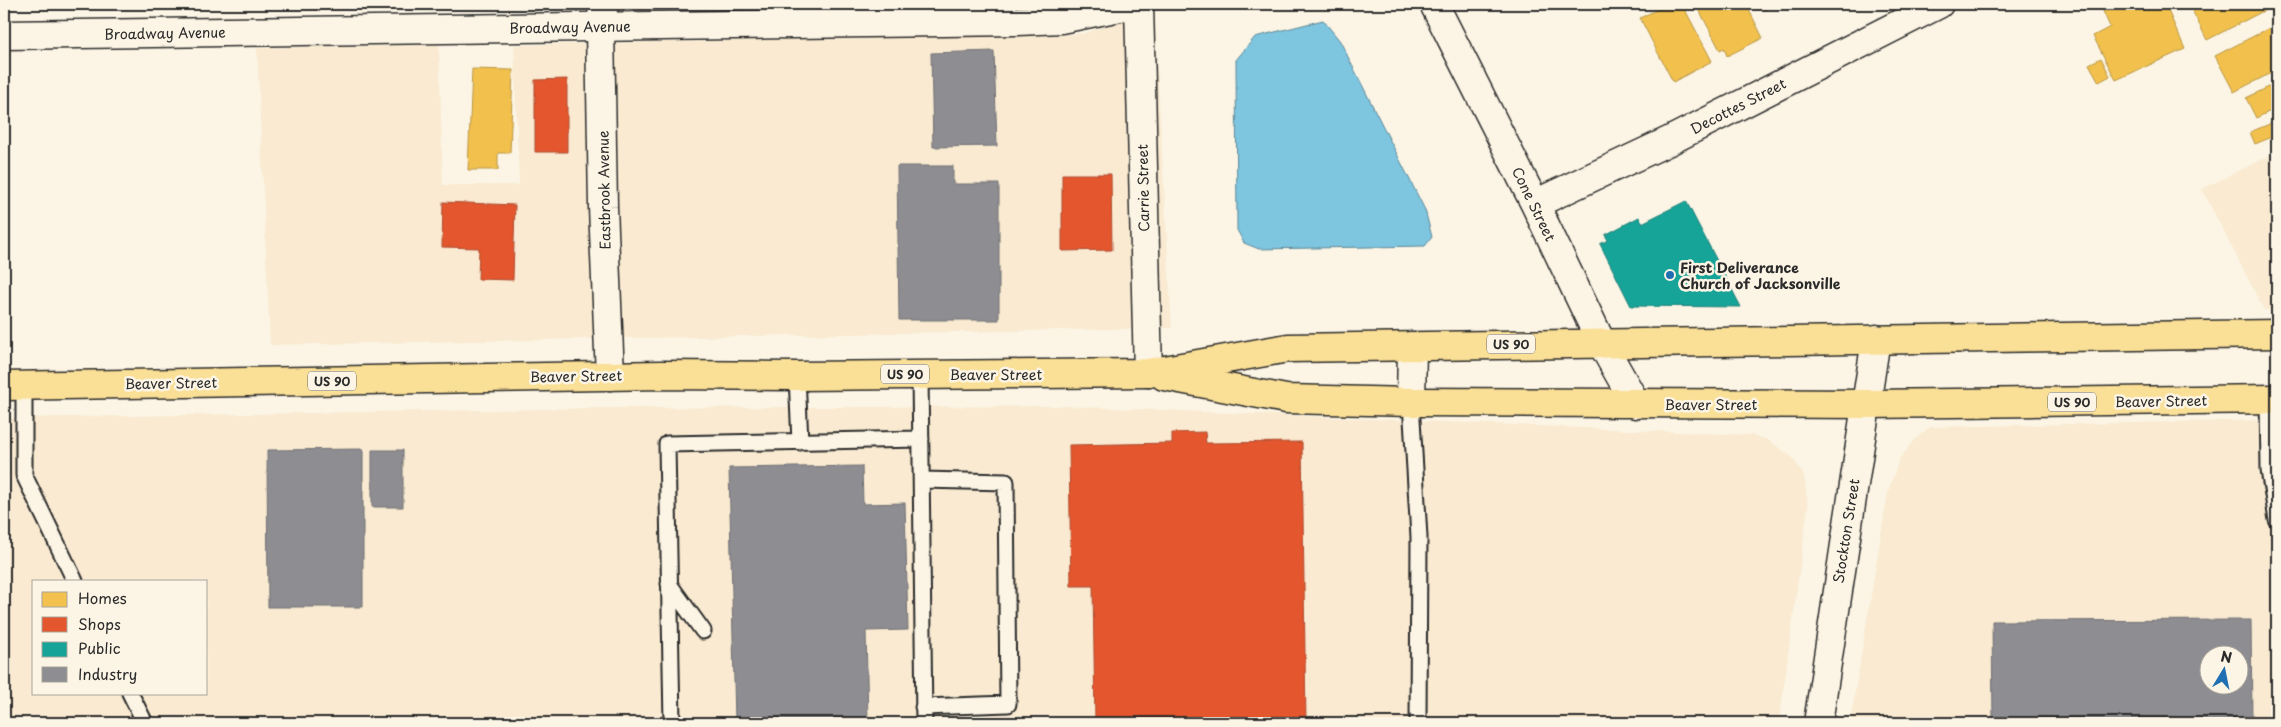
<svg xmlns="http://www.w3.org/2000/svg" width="2281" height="727" font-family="'Playpen Sans',sans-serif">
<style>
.built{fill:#f9ead1;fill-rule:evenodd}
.water{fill:#7ec5df;stroke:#5d8797}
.homes{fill:#f2c14e;stroke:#b69444}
.shops{fill:#e4572e;stroke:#ac4a2d}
.public{fill:#17a398;stroke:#1d7f77}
.industry{fill:#8d8d92;stroke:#707073;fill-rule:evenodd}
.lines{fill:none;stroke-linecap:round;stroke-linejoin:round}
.service-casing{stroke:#2b2b2b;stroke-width:19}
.minor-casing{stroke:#2b2b2b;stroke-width:31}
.tertiary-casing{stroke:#2b2b2b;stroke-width:31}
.secondary-casing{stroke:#2b2b2b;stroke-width:31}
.primary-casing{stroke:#2b2b2b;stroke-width:31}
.service{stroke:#fcf5e5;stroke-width:15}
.minor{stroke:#fcf5e5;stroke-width:28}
.tertiary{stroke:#fcf5e5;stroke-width:28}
.secondary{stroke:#fcf5e5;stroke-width:28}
.primary{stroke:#fadf96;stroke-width:28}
.poi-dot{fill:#1f6fb2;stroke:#fcf5e5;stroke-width:2}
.labels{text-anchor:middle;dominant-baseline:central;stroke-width:5;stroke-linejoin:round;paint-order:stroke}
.shield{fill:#fcf5e5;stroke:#6a6863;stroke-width:1}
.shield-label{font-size:12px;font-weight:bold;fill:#2b2b2b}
.street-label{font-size:14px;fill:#2b2b2b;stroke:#fcf5e5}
.poi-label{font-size:14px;font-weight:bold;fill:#2b2b2b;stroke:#fcf5e5;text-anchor:start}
</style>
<rect width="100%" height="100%" fill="#fcf5e5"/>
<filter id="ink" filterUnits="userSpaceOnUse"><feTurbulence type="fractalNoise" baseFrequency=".02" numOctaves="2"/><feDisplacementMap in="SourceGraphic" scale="10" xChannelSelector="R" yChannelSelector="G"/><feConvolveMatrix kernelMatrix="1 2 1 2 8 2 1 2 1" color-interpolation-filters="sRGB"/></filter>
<g filter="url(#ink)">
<path class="built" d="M1154 10 1172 328 270 345 257 48 439 45 443 185H519L514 45 1082 34Z
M2277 152V310H2264L2202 189Z
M1063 406 1751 435 1768 440 1792 457 1804 476 1808 506 1779 723H4V418L605 408ZM34 581H206V693H34Z
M2277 420V723H1850L1888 492 1899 460 1914 440 1930 427ZM2208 654H2238V684H2208Z"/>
<path class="water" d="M1323 20 1340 41 1425 210 1432 237 1425 246 1259 249 1244 243 1237 230 1236 60 1255 37Z"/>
<path class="homes" d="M1668 4H1682L1712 61 1673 82 1640 18Z
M1696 4H1746L1763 38 1727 56 1724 48 1720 50Z
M1761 4H1778L1764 10Z
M2111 4H2165L2185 49 2116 80 2093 36 2110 27 2103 11 2113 7Z
M2189 4H2277L2207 40Z
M2277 24V70L2234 92 2215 56Z
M2101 58 2110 76 2099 82 2089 64Z
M472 69 513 70 510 153H498V170H468Z
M2277 83V108L2256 118 2246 98Z
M2277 121V135L2255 144 2250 132Z"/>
<path class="shops" d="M567 79V152H535V80Z
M1062 174H1111L1112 250 1062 251Z
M443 202 515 205 513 280 478 279 479 248 442 247Z
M1205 432 1206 443 1302 442 1306 723H1095L1093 586H1071L1069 445 1172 443V433Z"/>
<path class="public" d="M1686 201 1741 307 1631 306 1600 244 1608 240 1605 235 1639 217 1642 223Z"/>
<path class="industry" d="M994 51 997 146 933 147 931 53Z
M897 166H953V184H999V320H899Z
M363 449V607H268L267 450Z
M372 450H403V507H372Z
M862 466 863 504 905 503 908 630 866 631 868 723H735L729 468Z
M2251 620 2252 723H1993L1992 621ZM2208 654H2238V684H2208Z"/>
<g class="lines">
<g class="service-casing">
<path id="service" d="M920 374 924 723
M797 376 800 442
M24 386V475L75 581
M2268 399 2269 470 2277 520
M1411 402 1419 537 1418 723
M922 480 1006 482 1008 704 923 707
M669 584 703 631
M130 693 145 723
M672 723 667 444 921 439"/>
</g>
<g class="minor-casing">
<path id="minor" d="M604 4 600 27 603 207 610 376
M1139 4 1148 373
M1434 4 1535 204 1601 342 1636 404
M1535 204 1671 140 1939 4
M1411 402 1412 346"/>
</g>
<g class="tertiary-casing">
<path id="tertiary" d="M4 35 1018 21 1061 19 1135 4"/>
</g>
<g class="secondary-casing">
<path id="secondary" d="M1818 723 1876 339"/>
</g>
<g class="primary-casing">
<path id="primary" d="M1164 376 1286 399 1411 402 1866 404 2277 399
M4 386 661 375 797 376 1148 373 1288 348 2277 334"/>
</g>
<use href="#service" class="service"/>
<use href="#minor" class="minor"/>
<use href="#tertiary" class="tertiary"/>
<use href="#secondary" class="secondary"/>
<use href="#primary" class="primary"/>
</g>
</g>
<circle class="poi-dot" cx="1670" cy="275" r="5"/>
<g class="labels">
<g class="shield">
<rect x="1487" y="334.5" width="48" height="19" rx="4"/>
<rect x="881" y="364.5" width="48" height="19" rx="4"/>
<rect x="308" y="371.5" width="48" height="19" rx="4"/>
<rect x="2048" y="392.5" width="48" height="19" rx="4"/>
</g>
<g class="shield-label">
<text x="1511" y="344">US 90</text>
<text x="905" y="374">US 90</text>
<text x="332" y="381">US 90</text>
<text x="2072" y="402">US 90</text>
</g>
<g class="street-label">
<text transform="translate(570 27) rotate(-1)">Broadway Avenue</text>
<text transform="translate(165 33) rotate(-1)">Broadway Avenue</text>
<text transform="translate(1738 106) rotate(-27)">Decottes Street</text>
<text transform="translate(1143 188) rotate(-91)">Carrie Street</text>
<text transform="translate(604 190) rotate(-91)">Eastbrook Avenue</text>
<text transform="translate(1534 204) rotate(64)">Cone Street</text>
<text x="996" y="374">Beaver Street</text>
<text transform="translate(576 376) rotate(-1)">Beaver Street</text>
<text transform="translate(171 383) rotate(-1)">Beaver Street</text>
<text transform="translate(2161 401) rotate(-1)">Beaver Street</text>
<text x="1711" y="404">Beaver Street</text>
<text transform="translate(1846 531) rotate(-81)">Stockton Street</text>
</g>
<g class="poi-label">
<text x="1680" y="267">First Deliverance<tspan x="1680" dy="16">Church of Jacksonville</tspan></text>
</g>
</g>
<rect width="2281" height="727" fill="none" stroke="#fcf5e5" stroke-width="20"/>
<rect x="10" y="10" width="2261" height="707" fill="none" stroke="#2b2b2b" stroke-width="2" filter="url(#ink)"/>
<rect x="32" y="580" width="175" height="115" fill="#fcf5e5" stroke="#a8a49b"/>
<rect x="42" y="592" width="25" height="15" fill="#f2c14e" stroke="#a8a49b"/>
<text x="78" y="604" font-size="15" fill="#2b2b2b">Homes</text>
<rect x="42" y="617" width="25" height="15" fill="#e4572e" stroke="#a8a49b"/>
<text x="78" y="630" font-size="15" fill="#2b2b2b">Shops</text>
<rect x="42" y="642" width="25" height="15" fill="#17a398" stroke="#a8a49b"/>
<text x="78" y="654" font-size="15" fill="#2b2b2b">Public</text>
<rect x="42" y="667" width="25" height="15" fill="#8d8d92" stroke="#a8a49b"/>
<text x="78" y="680" font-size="15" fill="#2b2b2b">Industry</text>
<g transform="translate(2224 670) rotate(10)"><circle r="24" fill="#fcf5e5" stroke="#a8a49b"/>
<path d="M0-4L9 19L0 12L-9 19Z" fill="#1f6fb2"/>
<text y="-8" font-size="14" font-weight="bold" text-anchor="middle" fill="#2b2b2b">N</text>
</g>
</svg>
